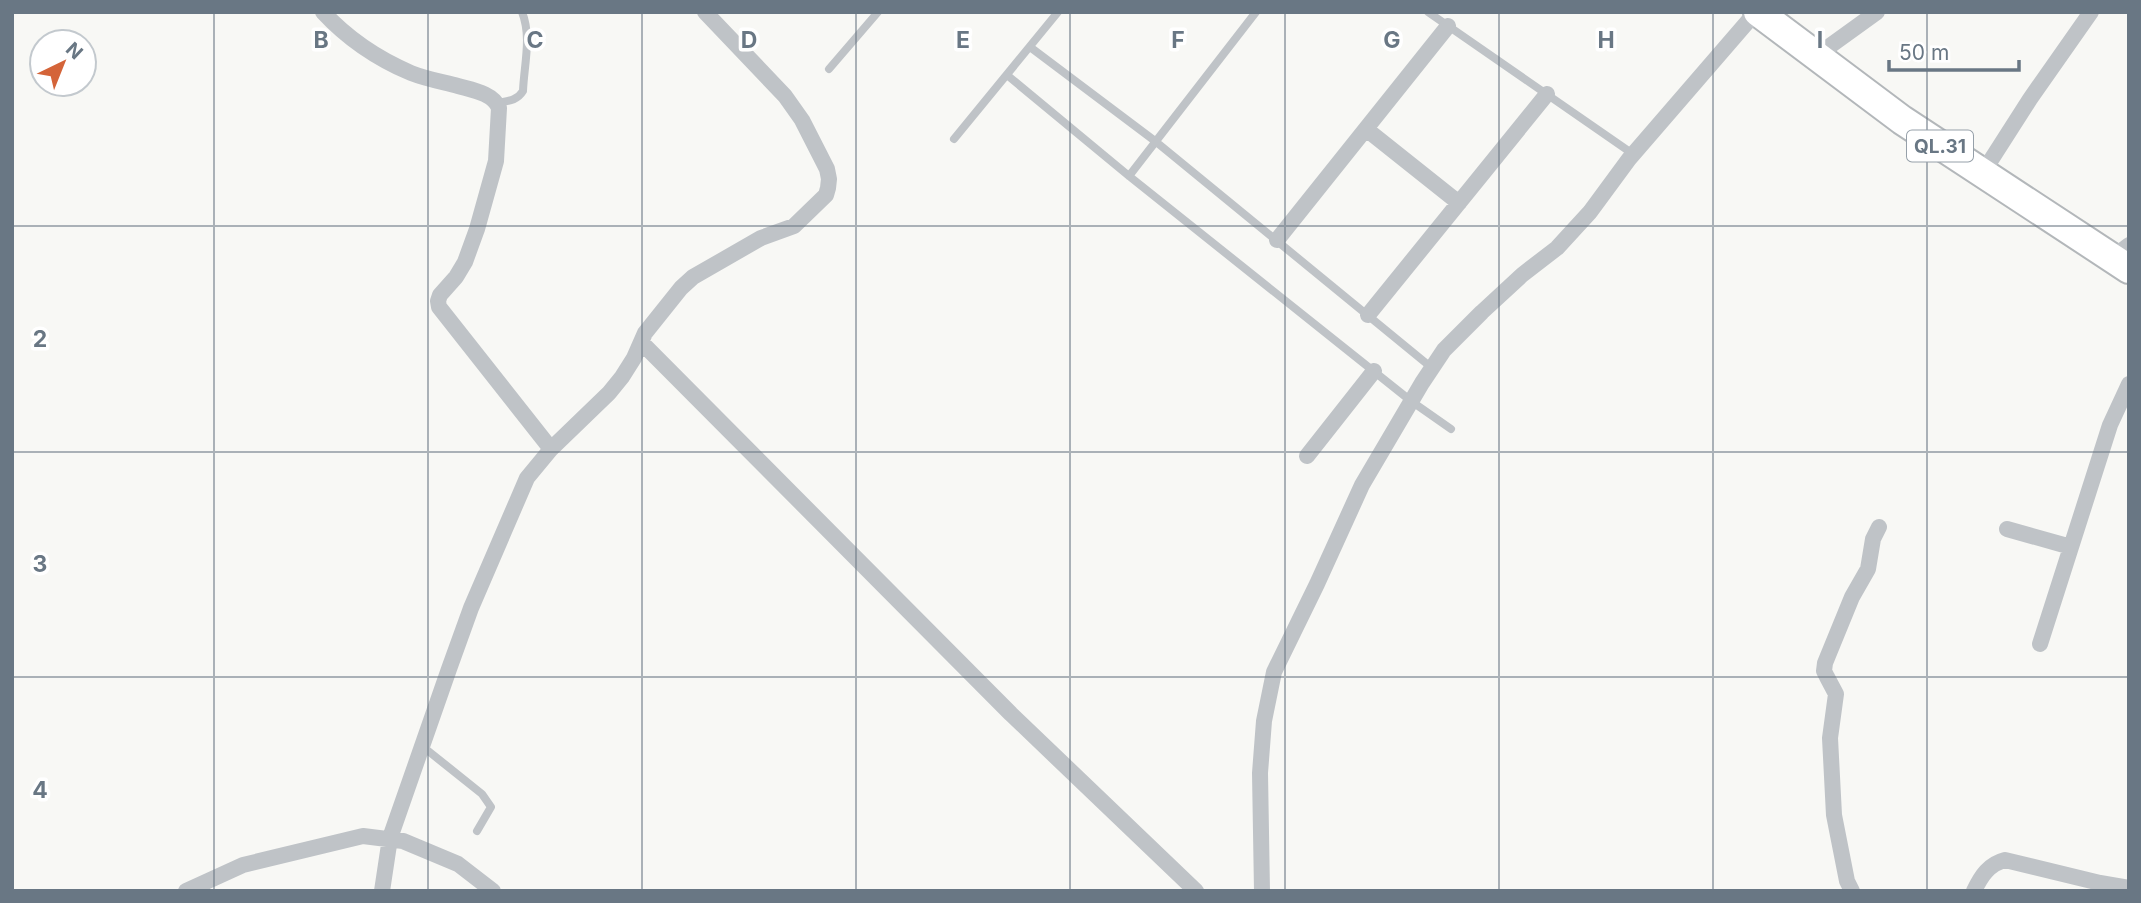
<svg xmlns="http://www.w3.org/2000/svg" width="2141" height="903" font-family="Inter,sans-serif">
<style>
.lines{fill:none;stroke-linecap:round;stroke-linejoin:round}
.highway-casing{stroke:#b3b7ba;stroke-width:32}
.lane{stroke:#bfc3c7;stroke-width:8}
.street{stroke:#bfc3c7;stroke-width:16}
.highway{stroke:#fff;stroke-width:28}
.grid{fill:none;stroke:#697784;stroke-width:2;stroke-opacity:0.55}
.labels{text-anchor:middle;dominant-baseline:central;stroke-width:7;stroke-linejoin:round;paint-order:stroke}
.shield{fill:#fff;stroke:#96a0a9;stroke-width:2}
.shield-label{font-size:19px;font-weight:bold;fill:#697784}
.grid-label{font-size:23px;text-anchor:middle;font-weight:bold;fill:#697784;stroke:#fff;stroke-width:7;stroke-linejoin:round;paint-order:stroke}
</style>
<rect width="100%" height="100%" fill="#f8f8f5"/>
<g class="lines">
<g class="highway-casing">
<path id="highway" d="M1758 12 1902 120 2129 269"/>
</g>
<path class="lane" d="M1428 12 1633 154
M1030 47 1155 141 1432 368
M829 69 878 12
M1007 75 1129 176 1411 401 1451 429
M497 103C507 101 517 101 523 91 524 65 532 37 522 12
M954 139 1058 12
M1129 176 1256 12
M422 746 482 794 491 807 477 831"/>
<path class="street" d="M323 12C347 38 378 59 411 73 426 79 443 82 458 86 472 90 493 93 499 108L496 161 477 229 465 262 456 277 440 295 438 301 439 307 551 449
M1816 56 1877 12
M1366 129 1459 203
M1982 174 2030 99 2091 12
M1277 240 1448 26
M2112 258 2129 245
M1368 315 1547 94
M641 342 1011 714 1196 891
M1307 456 1374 371
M2007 529 2071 547
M2040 644 2110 425 2129 384
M186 891 243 865 363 836 403 841 458 864 493 891
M382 891 390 838 449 669 471 608 527 478 551 449 609 393 622 377 634 358 645 333 681 288 693 277 761 238 794 226 826 195 828 188 829 179 827 169 802 120 785 96 705 12
M1262 891 1260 773 1264 721 1274 672 1317 584 1362 485 1422 383 1444 350 1482 312 1522 275 1557 248 1590 212 1629 159 1756 12
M1852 891 1847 881 1834 815 1830 738 1836 694 1827 677 1824 671 1825 663 1852 597 1868 569 1873 539 1879 527
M1974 891C1981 876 1989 864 2005 860L2100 883 2129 888"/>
<use href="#highway" class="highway"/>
</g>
<path class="grid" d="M214 12V891M428 12V891M642 12V891M856 12V891M1070 12V891M1285 12V891M1499 12V891M1713 12V891M1927 12V891M12 226H2129M12 452H2129M12 677H2129"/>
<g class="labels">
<rect class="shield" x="1907" y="130.5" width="66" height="31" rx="5"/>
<g class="shield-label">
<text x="1940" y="146">QL.31</text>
</g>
</g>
<g class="grid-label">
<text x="321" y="48">B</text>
<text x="535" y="48">C</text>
<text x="749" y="48">D</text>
<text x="963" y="48">E</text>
<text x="1178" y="48">F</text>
<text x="1392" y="48">G</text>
<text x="1606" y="48">H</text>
<text x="1820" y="48">I</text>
<text x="40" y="347">2</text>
<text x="40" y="572">3</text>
<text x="40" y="798">4</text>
</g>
<rect width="2141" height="903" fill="none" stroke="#697784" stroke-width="28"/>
<g transform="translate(63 63) rotate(43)"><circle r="33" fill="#ffffff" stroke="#c3c9ce" stroke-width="2"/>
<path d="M0-5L12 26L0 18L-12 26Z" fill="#d46439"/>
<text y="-10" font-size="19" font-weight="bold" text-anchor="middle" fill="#697784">N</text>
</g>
<path d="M1889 60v10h130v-10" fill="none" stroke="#697784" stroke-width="3.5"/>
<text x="1899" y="60" font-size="21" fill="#697784" stroke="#ffffff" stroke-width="5" paint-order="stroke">50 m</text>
</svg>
